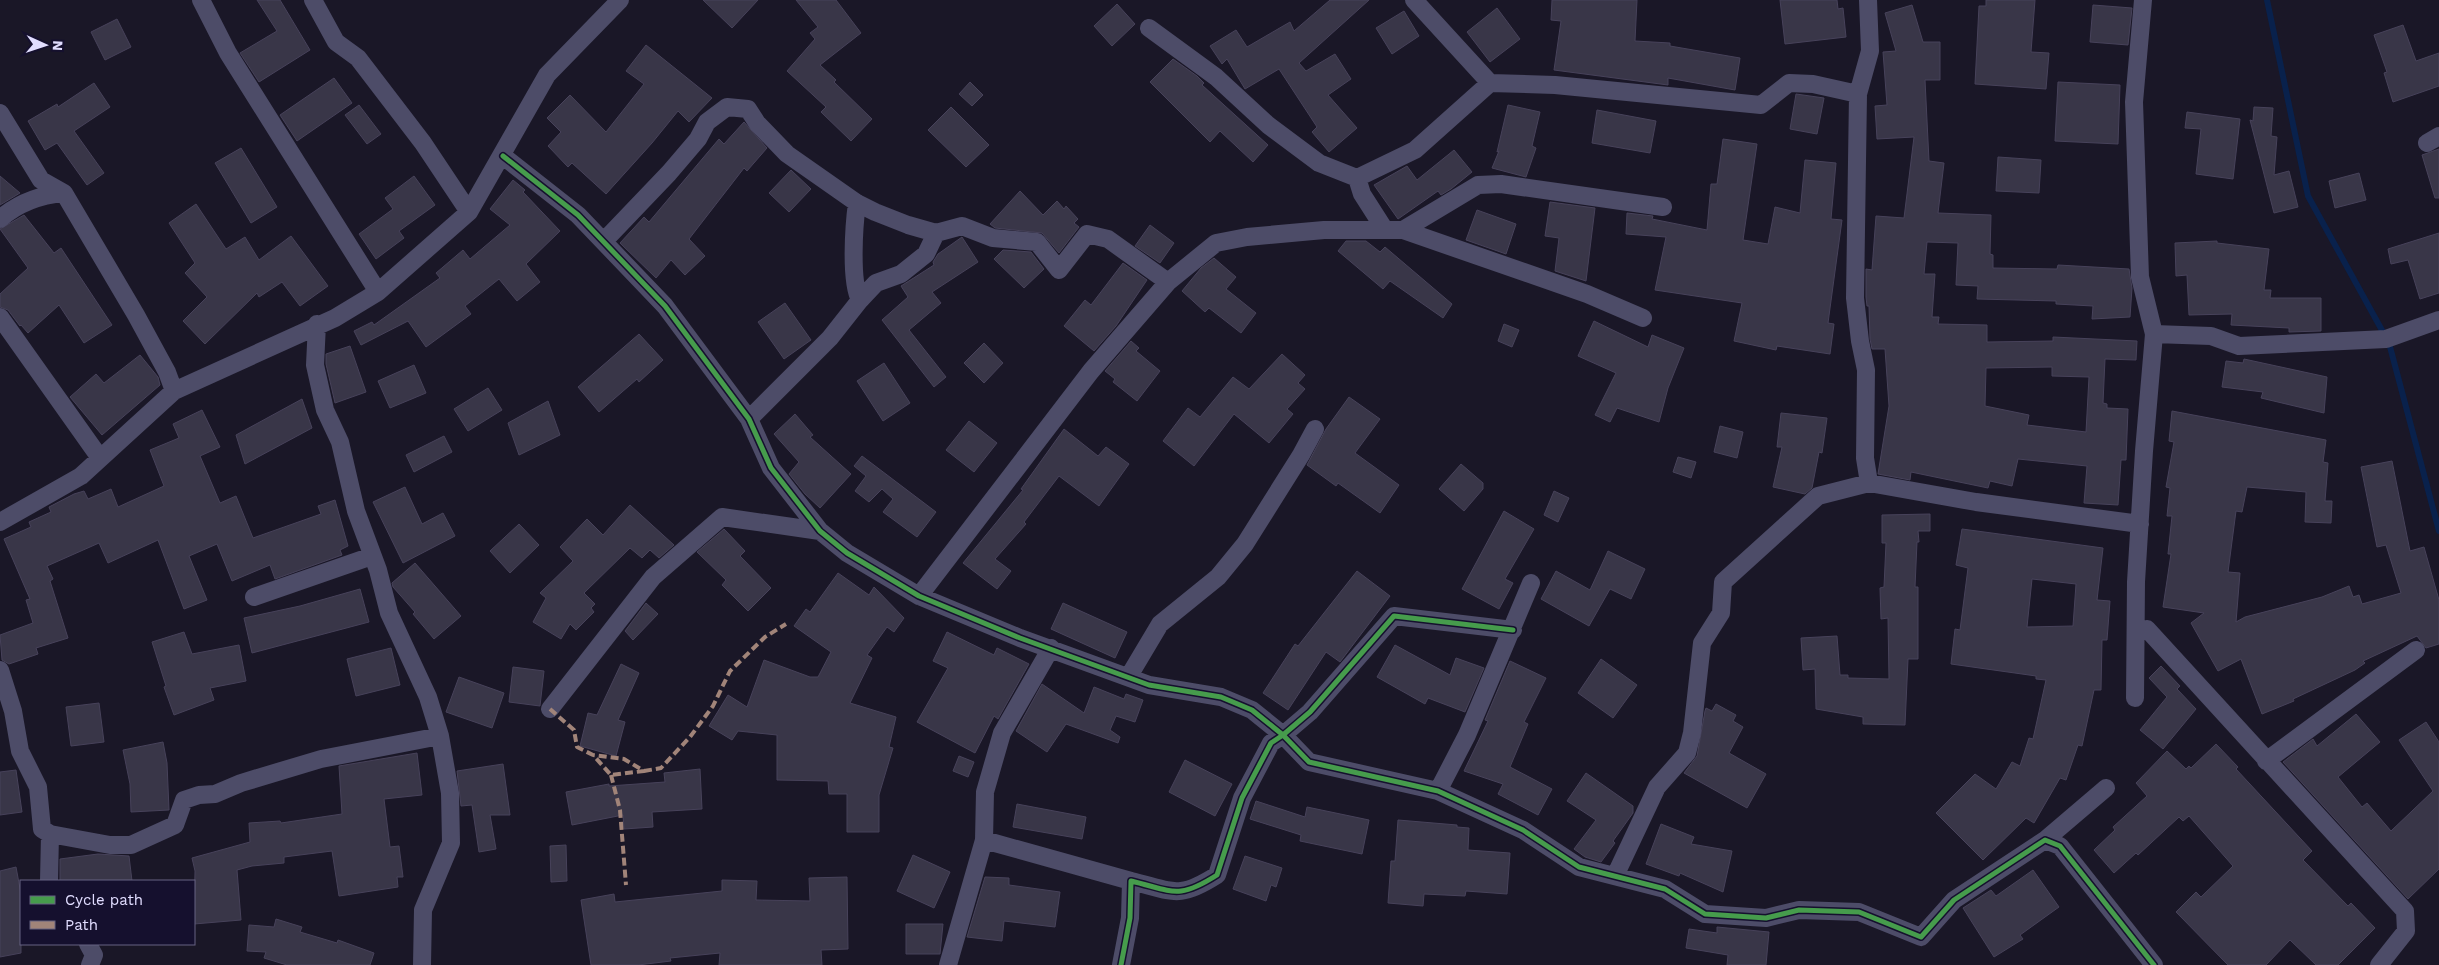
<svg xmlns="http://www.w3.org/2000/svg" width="2439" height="965" font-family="'Work Sans',sans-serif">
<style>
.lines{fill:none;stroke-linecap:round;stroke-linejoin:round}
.stream{stroke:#09214c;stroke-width:6}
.building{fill:#393648;stroke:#47425a;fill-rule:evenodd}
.street{stroke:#4d4c68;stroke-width:18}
.quiet{stroke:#a18479;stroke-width:4;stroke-dasharray:8 4;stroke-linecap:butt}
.cycleway-casing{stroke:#15102e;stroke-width:8}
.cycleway{stroke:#469c4c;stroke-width:5}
</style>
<rect width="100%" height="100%" fill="#1a1727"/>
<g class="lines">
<path class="stream" d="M2267 0 2308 196 2389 343 2439 531"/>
</g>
<path class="building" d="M257 0H280L310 50 259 82 240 53 277 31Z
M703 0H758L732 28Z
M796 0H836L861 33 820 65 836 80 834 82 872 119 851 141 821 112 826 107 787 71 815 39 810 33 818 27Z
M1330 0H1369L1299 63 1306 71 1335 54 1351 79 1328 95 1357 128 1329 152 1312 132 1317 127 1279 69 1245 89 1227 59 1222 64 1210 46 1236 30 1247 47 1290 22 1294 31Z
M1552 0H1637L1635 41 1670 43V46L1740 58 1735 90 1668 78V85L1554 70 1561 21 1551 20Z
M1780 0H1837L1838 9 1843 8 1846 37 1785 44Z
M1986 0H2035L2031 52 2049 53 2046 89 1975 84 1979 6H1986Z
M1117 4 1135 24 1112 46 1094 26Z
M1912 5 1923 42H1940V80H1925L1929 161 1944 163 1938 213 1991 215 1990 254 1993 255V268L2057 269 2058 265 2129 269 2132 288 2130 317 2092 319 2093 306 2056 304V301L1977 299 1978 286 1956 285 1958 243 1927 242 1924 274H1935L1932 317H1939L1938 324 1987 325V342L2053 341V337L2137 341 2136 360 2105 359 2103 403 2107 404V408L2128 409 2126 460H2121L2118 505 2084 503 2087 466 2018 459 2012 486 1990 481 1988 488 1911 472 1910 480 1878 474 1889 406 1885 349H1872L1870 339 1869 306H1867L1866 297V269L1872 270 1876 216 1904 218 1914 137 1877 139 1875 106 1887 105 1883 52 1896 51 1885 13ZM2052 367V376L2089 377 2086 432 2027 425 2029 415 1985 406 1986 368Z
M2093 5 2132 8 2128 45 2090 42Z
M1497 8 1520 39 1490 62 1467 32Z
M1404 11 1419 36 1392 54 1376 28Z
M117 19 131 47 105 60 91 32Z
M2403 25 2416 61 2439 53V86L2393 102 2384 73 2387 72 2374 35Z
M646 45 712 98 689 122 678 111 652 143 606 194 572 163 568 167 548 146 561 132 547 118 570 95 606 132 644 84 626 71Z
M1173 59 1197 76 1204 83 1202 85 1268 145 1253 162 1220 131 1210 142 1150 82Z
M334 78 352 103 297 141 280 115Z
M970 82 983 95 972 106 959 94Z
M2058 82 2120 85 2118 144 2055 141Z
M94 83 110 107 74 131 104 173 87 185 57 143 45 150 28 121 57 104 58 107Z
M1796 94 1824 98 1817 134 1790 129Z
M359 105 381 134 367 144 345 115Z
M1508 105 1540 112 1532 146 1536 148 1526 177 1492 168 1499 151 1497 152Z
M951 107 989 145 966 167 928 130Z
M2254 107 2273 108 2271 136 2277 137 2274 175 2289 171 2298 207 2274 213 2250 120 2253 121Z
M1597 110 1656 121 1650 153 1592 143Z
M2187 112 2240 119 2233 179 2196 174 2201 129 2185 128Z
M744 122 767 148 747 171 744 168 689 239 705 256 685 275 671 260 656 278 620 243 644 217 649 222 719 139 724 144Z
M1723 139 1757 144 1743 240 1768 244 1775 207 1800 213 1805 160 1836 163 1831 219 1842 220 1828 323 1834 324 1830 354 1777 346 1776 350 1734 341 1742 303 1655 290 1666 237 1626 234 1627 213 1653 216 1652 219 1707 230 1711 184H1717Z
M241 148 277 207 251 223 215 163Z
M2439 149V198H2435L2422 155Z
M1454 150 1472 172 1451 189 1441 195 1438 191 1398 219 1374 185 1407 166 1417 180Z
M1998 157 2041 160 2039 193 1996 191Z
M791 170 811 189 789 212 769 193Z
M2359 173 2366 200 2335 208 2329 181Z
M0 176 20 193 0 205Z
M414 176 435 205 399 231 404 238 376 259 359 234 393 209 385 198Z
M513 180 525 190 523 192 560 231 526 264 540 282 517 301 499 279 465 306 471 314 426 347 408 321 361 345 354 331 372 322 374 325 440 278 436 273 463 250 470 259 510 225 490 209Z
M1020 191 1043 215 1057 201 1064 209 1066 206 1078 219 1074 223 1079 227 1059 253 1042 233 995 228 990 224Z
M1550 202 1595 208 1586 281 1555 271 1559 238 1545 236Z
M196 204 226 249 245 237 259 260 291 236 328 286 300 306 282 282 259 297 257 293 205 344 183 321 207 297 185 273 195 263 169 223Z
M1477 210 1516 224 1506 254 1466 240Z
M24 215 54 253 61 248 112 325 84 343 59 305 28 333 21 325 20 326 8 310 0 307V294L28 268 0 229Z
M1150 225 1174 243 1160 263 1135 246Z
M2439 233V293L2420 299 2408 260 2391 264 2388 249Z
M962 237 978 262 932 292 941 303 909 330 946 377 934 387 882 320 908 297 901 286 934 265 933 262 938 254Z
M1346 241H1366L1380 252 1385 247 1452 304 1443 318 1390 281 1383 289 1338 251Z
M2217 241V243L2269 249 2264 290H2271L2270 298H2321V331L2289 332V328L2231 325 2232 314 2189 315 2187 275 2176 276 2175 243Z
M1003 250 1031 252 1044 269 1024 288 994 259Z
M1214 258 1236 277 1226 289 1256 313 1241 333 1209 308 1205 312 1182 291 1201 268Z
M1123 263 1147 280 1116 326 1094 351 1064 326 1085 300 1091 305Z
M785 303 811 340 784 359 758 322Z
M1594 321 1648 347 1652 335 1684 348 1668 388 1659 422 1617 408 1610 422 1595 415 1616 373 1578 356Z
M1504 324 1519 330 1512 347 1498 341Z
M639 334 663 360 639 382 637 379 599 412 578 387Z
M1131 341 1139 348 1136 351 1160 371 1137 401 1113 382 1115 379 1105 371Z
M984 343 1003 363 984 383 964 363Z
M350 346 366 392 335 403 326 364V354Z
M1282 354 1305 375 1298 383 1305 389 1287 409 1293 414 1269 443 1234 414 1194 466 1163 441 1188 408 1200 417 1233 377 1249 389Z
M140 355 158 377 160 385 102 435 70 397 96 374 104 383Z
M2244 359 2327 377 2324 413 2261 398 2263 392 2222 387 2226 361 2243 363Z
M884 363 910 403 883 421 857 381Z
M414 365 426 393 390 408 378 381Z
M488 388 502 410 468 431 454 409Z
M1349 397 1380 419 1355 453 1399 485 1380 513 1338 483 1336 486 1307 465 1326 429Z
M302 399 312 428 245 464 236 435Z
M548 401 560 435 519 455 508 423Z
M202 410 220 447 200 456 220 503 236 496 253 538 321 514 318 506 335 500 348 546 340 550 342 555 275 579 270 565 232 581 217 544 189 556 207 600 184 609 158 540 108 563 99 543 47 566 53 579 50 581 68 638 36 648 38 654 9 664 2 660 0 635 33 623 26 600 30 599 4 539 31 527 29 522 51 512 49 507 74 494 84 491 88 499 111 489 118 507 164 486 150 450 179 438 173 424Z
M2172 411 2326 440 2323 462 2328 463 2325 501H2332L2331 523 2305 522 2306 492 2247 487 2242 512 2236 511 2228 572 2240 573 2236 622 2245 617 2322 597 2349 586 2353 597 2359 595 2362 604 2401 593 2386 545 2377 547 2361 467 2392 461 2410 551 2424 547 2439 600V644L2426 648 2417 636 2363 661 2365 663 2355 670 2293 699 2294 701 2262 714 2241 659 2218 671 2191 623 2204 613 2163 607 2171 554H2168L2172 516H2167L2170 488 2166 487 2174 442 2169 441Z
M1781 413 1827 418 1822 453 1819 452 1812 488 1805 494 1773 487 1782 447H1777Z
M795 414 813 435 810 437 851 474 820 508 805 494 789 474 799 462 774 434Z
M969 421 997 443 974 472 946 450Z
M1720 426 1743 432 1737 458 1714 452Z
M1064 429 1098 456 1106 447 1129 464 1099 506 1059 476 1024 522 1026 524 995 559 1011 571 997 589 963 563 1023 490 1021 489Z
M444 436 452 452 414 472 406 455Z
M862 456 936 512 917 537 883 512 893 499 882 489 869 502 855 491 866 476 854 466Z
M1678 457 1696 462 1691 478 1673 472Z
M1461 464 1483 483V489L1464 511 1439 489Z
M405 487 422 524 443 513 455 536 403 563 373 502Z
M1554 491 1569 498 1558 522 1544 515Z
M630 505 674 545 659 558 650 550 642 558 630 548 584 593 595 604 591 608 594 612 576 630 570 624 561 639 533 622 546 598 540 593 573 561 560 547 587 519 603 535Z
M1504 511 1534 529 1505 579 1513 583 1499 609 1462 589Z
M1930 514V531H1918L1919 542H1917L1915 587H1918V659H1908L1905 725 1863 724V717L1816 709 1815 669 1803 670 1801 638 1837 636 1840 675H1848V678L1889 679 1888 618 1881 619 1880 588 1884 587 1886 543H1882V515Z
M519 524 539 545 510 573 490 551Z
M724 529 745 551 740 556 771 588 748 611 722 585 726 580 697 552Z
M1962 529 2103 548 2097 600 2110 601 2107 640H2102L2101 690H2094L2082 746 2078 745 2066 780 2060 778 2034 823 2026 818 1983 860 1936 813 1975 774 1996 789 2012 762 2020 766 2029 738 2033 739 2046 680 2036 679V676L1951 664 1955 629 1960 630 1968 568 1956 565ZM2032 579 2076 584 2073 626 2027 627Z
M1608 551 1645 569 1631 599 1610 589 1589 626 1541 599 1556 571 1590 590Z
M415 563 461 616 434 639 413 614 415 612 393 587 392 583Z
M1357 571 1390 596 1340 662 1326 652 1288 710 1263 693 1295 644 1298 646Z
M838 573 869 595 874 587 904 618 894 632 887 627 867 655 872 658 850 703 896 717 889 747 893 748 879 795V832H847V794H829L828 781 777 780V735L738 731 732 740 709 726 728 695 747 707 764 660 810 677H818L831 652 794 626 806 609 810 612Z
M360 589 369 622 252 653 244 618 300 606Z
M646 603 658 614 633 640 625 631Z
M1063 603 1127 632 1115 658 1051 629Z
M184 632 192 654 239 645 246 681 210 688 214 700 174 715 164 687 166 686 152 642Z
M947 632 994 655 997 648 1029 664 998 719 994 716 975 753 917 722 948 668 933 661Z
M1395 645 1450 675 1456 658 1484 668 1465 712 1428 698 1425 704 1377 677Z
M391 648 400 685 356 696 347 659Z
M1601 659 1637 685 1613 718 1578 693Z
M1510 661 1546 678 1524 722 1528 724 1510 767 1552 789 1538 815 1498 794 1503 784 1464 771 1488 721 1485 720Z
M621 664 639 673 618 720 625 722 616 756 580 746 588 713 597 715Z
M2161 666 2180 686 2177 689 2196 709 2163 749 2140 730 2167 697 2149 678Z
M513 667 544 671 540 706 509 702Z
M459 677 504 693 492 728 446 712Z
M1042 684 1084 713 1094 687 1124 699 1126 694 1143 700 1135 722 1116 716 1110 730 1120 737 1118 743 1066 724 1047 752 1016 731Z
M99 703 104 742 71 746 66 707Z
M1716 704 1736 715 1733 721 1743 727 1729 753 1766 774 1747 808 1684 773 1697 756 1705 711 1706 708 1712 711Z
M2356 714 2380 742 2338 777 2362 807 2367 803 2391 831 2433 791 2399 740 2426 722 2439 742V869L2408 899 2283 762 2313 739 2317 746Z
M163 742 167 763 169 810 131 812 130 784 123 750Z
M2216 744 2238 767 2236 769 2312 851 2303 860 2348 906 2351 903 2375 928 2338 965H2316L2290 940 2266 965H2228L2176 912 2196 892 2201 897 2233 866 2189 816 2183 821 2179 817 2138 855 2136 853 2114 873 2094 850 2115 830 2113 827 2147 796 2136 783 2167 751 2186 769 2189 766 2191 768Z
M417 753 422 795 384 799 390 847 399 846 403 877H397L398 887 339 896 332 851 284 857V863L252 866 237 870 241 920 194 924 195 871 192 858 250 842 249 823 280 821 281 823 342 814 339 766Z
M959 756 974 762 968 777 953 771Z
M1185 760 1232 784 1215 816 1169 792Z
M503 764 510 815H490L496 849 479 852 472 805 461 806 457 771Z
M700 769 702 809 652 812 653 827 624 829 623 815 572 825 566 792 609 784V786L665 782 664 773Z
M16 770 22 812 0 815V772Z
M1586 773 1633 806V813L1613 841 1615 843 1601 862 1585 857 1574 849 1596 820 1567 801Z
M1256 801 1305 817 1307 807 1369 820 1362 854 1300 841 1301 835 1250 819Z
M1017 804 1086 817 1082 839 1013 827Z
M1398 820 1457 825V827L1469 828 1468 850 1510 853 1507 894 1466 891 1465 896 1424 894 1423 906 1388 903 1391 861H1395Z
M1661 824 1694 837 1691 844 1732 851 1723 892 1680 873 1679 876 1646 864Z
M566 845 567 881 551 882 550 846Z
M98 854 129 856 132 881H60V859Z
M913 855 950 872 934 908 897 891Z
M1245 856 1282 868 1276 887 1271 885 1266 901 1233 889Z
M16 867 21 894V953L0 957V871Z
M2033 870 2059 907 2020 935 2023 939 1994 957 1963 908 1991 890 1996 896Z
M847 877 848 949 821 950 822 965H719L720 953 670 958 671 961 638 965H591L581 900 614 894 615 902 722 891V880L757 881 756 900 810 901 809 878Z
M985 877 1009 878V885L1060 892 1055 927 1004 921 1002 941 967 937Z
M276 919 302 927 300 932 337 943 338 940 374 953 370 965H287L264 958 266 952 247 951 249 925 274 927Z
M906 924H943L940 954H906Z
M1717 927 1769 932 1766 965H1727L1728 955 1686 948 1689 929 1717 933Z"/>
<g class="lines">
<path class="street" d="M201 0 228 53 378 292
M313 0 336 42 358 58 423 143 469 212
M1414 0 1490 83
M1868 0 1870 51 1858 94 1855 298 1860 341 1866 370 1865 458 1869 483
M1149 28 1216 77 1268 125 1319 163 1357 178
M0 113 41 180 64 193 136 315 167 372 174 391
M2427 143 2439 136
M503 156 578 215 665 306 749 419 771 468 820 531 847 553 919 596 1020 638 1149 685 1221 697 1252 710 1283 735 1271 743 1242 798 1217 875C1178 900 1173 891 1131 881L1130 918 1121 965
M857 203C854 225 850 281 860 300
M0 219C18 203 40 195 64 193
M1385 230 1362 194 1357 178 1415 150 1490 83 1555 85 1761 105 1789 83 1813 84 1858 94
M1403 230 1478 185 1501 184 1663 207
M604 241 669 173 698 139 707 122 727 107 748 109 757 123 787 154 857 203 875 212 908 225 936 233 962 226 993 238 1037 242 1059 270 1087 234 1108 239 1168 282
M0 317 100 458
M317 324 315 365 325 410 340 442 356 511 378 570 389 613 428 697 440 736 450 793 451 843 423 910 422 965
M2154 334 2211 336 2239 346 2386 339 2439 320
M749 419 830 338 860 300 876 283 901 274 926 254 936 233
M0 522 81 476 174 391 335 318 378 292 469 212 547 75 620 0
M919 596 1091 371 1168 282 1216 243 1247 237 1324 230H1403L1587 294 1643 318
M254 597 372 556
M2147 629 2405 911 2406 931 2379 965
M1513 630 1394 616 1310 712 1283 735 1309 762 1438 791 1523 830 1579 867 1665 889 1705 914 1766 918 1799 910 1859 912 1921 937 1954 900 2045 840 2060 846 2154 965
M0 670 13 711 20 751 38 787 42 829 50 834 110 845H131L175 825 184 800 199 795 215 794 241 783 321 759 440 736
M1129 676 1160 624 1218 577 1245 544 1301 455 1315 429
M2135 698 2136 582 2144 451 2154 334 2140 277 2134 102 2143 0
M550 709 653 577 722 517 820 531
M2266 761 2416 650
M1438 791 1467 735 1531 583
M984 840 1131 881
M2045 840 2106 788
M1615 876 1657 787 1687 753 1692 733 1702 643 1721 613 1723 582 1818 496 1869 483 1976 502 2140 524
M49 881 50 834
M88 944 94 955 90 965
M948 965 984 840 985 792 1002 733 1051 648"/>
<path class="quiet" d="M550 709 574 730 577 747 593 755 611 775 644 771 624 759 593 755
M644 771 661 768 690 737 713 706 730 671 765 637 786 624
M611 775 620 810 626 885"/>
<g class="cycleway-casing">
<path id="cycleway" d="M503 156 578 215 665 306 749 419 771 468 820 531 847 553 919 596 1020 638 1149 685 1221 697 1252 710 1283 735 1271 743 1242 798 1217 875C1178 900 1173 891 1131 881L1130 918 1121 965
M1513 630 1394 616 1310 712 1283 735 1309 762 1438 791 1523 830 1579 867 1665 889 1705 914 1766 918 1799 910 1859 912 1921 937 1954 900 2045 840 2060 846 2154 965"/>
</g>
<use href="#cycleway" class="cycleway"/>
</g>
<rect x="20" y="880" width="175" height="65" fill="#15102e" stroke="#676282"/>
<rect x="30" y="896" width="25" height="8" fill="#469c4c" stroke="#676282"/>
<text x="65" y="905" font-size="15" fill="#e1ddff">Cycle path</text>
<rect x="30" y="921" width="25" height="8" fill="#a18479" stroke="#676282"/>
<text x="65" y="930" font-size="15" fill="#e1ddff">Path</text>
<g transform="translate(45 45) rotate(93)" stroke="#15102e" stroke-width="4" paint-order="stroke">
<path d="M0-4L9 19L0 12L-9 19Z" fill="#e1ddff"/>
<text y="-8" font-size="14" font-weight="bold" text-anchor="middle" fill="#e1ddff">N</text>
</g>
</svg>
